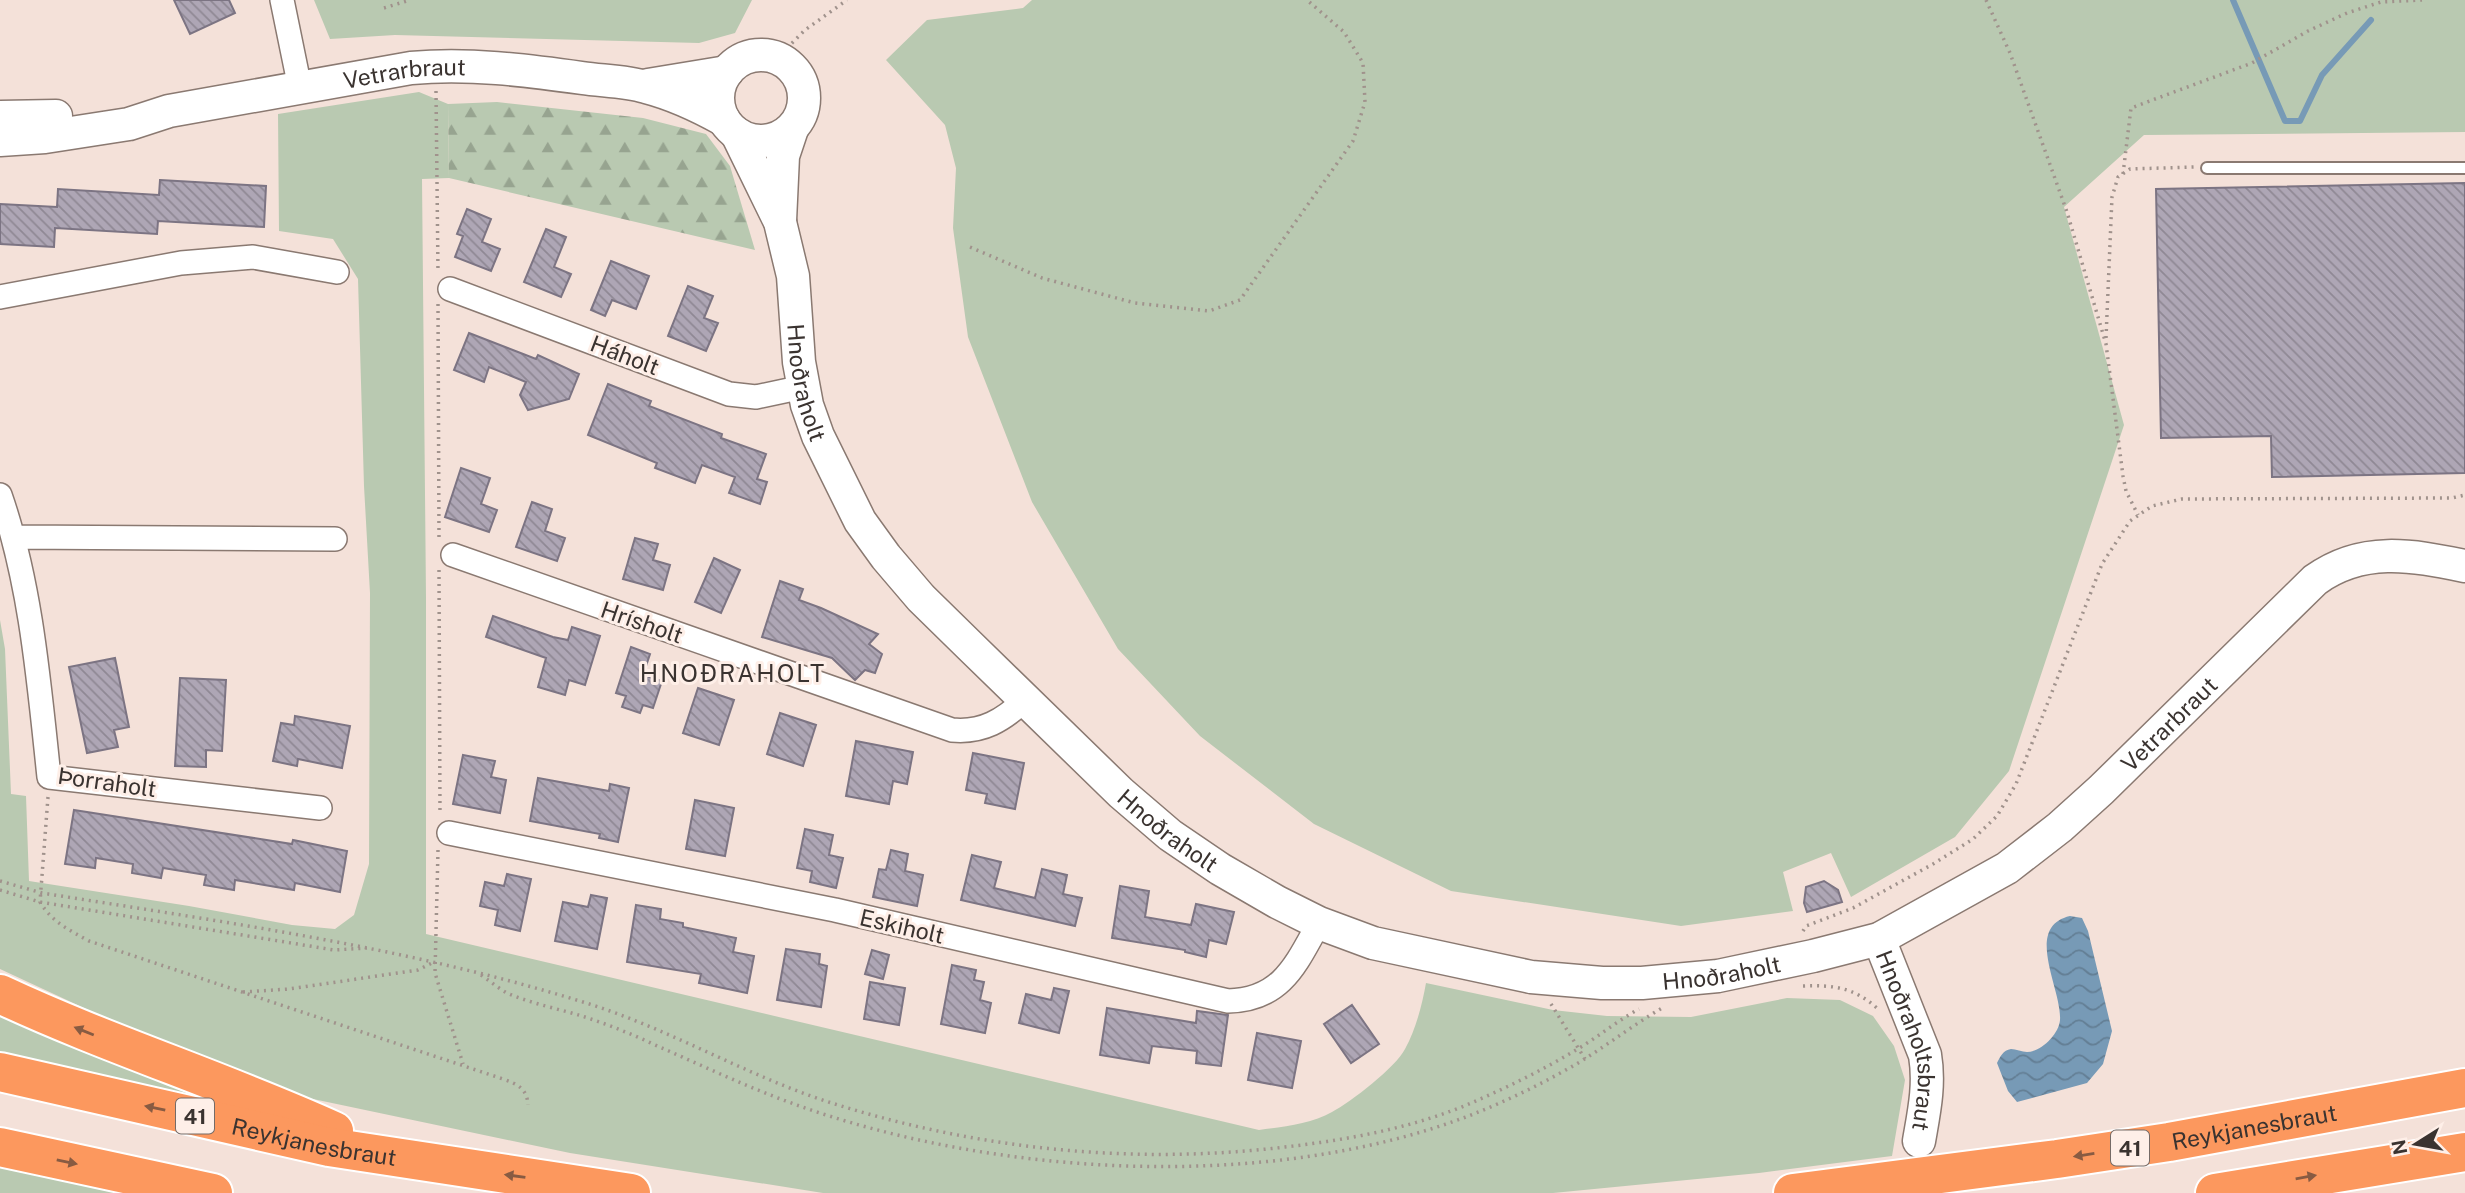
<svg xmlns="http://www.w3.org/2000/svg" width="2465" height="1193" font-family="'Public Sans',sans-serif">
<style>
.grass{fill:#b9c9b1}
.forest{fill:url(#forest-firs)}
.water{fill:url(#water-waves)}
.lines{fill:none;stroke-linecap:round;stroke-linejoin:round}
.stream{stroke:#779ab6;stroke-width:6}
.building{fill:url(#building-back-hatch);stroke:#7c7483;stroke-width:2}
.lane-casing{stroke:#8a7971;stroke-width:14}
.street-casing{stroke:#8a7971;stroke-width:26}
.secondary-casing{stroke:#8a7971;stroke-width:35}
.highway-casing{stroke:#fff;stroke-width:42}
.path{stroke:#a0928c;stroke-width:3.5;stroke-dasharray:2 5;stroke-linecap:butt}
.lane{stroke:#fff;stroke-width:10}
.street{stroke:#fff;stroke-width:23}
.secondary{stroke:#fff;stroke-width:32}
.highway{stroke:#fc985e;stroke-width:38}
.oneway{fill:#885b42}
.labels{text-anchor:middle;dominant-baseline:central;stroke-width:6;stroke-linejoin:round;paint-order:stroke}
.shield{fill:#feefe8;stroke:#756b67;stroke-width:2}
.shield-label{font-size:21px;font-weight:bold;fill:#3a3330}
.street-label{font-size:23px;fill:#3a3330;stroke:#feefe8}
.neighbourhood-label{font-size:24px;letter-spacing:2px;fill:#3a3330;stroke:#feefe8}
</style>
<defs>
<pattern id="forest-firs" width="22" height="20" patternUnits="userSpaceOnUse" patternTransform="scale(1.75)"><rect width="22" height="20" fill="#b9c9b1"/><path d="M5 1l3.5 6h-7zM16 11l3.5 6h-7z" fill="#97a490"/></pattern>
<pattern id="water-waves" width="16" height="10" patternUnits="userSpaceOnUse" patternTransform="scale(1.75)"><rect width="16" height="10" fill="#779ab6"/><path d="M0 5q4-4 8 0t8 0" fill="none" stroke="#637e94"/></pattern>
<pattern id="building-back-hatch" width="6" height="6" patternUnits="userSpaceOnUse" patternTransform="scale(1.75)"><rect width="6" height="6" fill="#aea6b5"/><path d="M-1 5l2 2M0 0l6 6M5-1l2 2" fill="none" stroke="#8f8894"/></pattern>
</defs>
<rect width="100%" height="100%" fill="#f4e1d9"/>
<path class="grass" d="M314 0H752L735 33 699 43 395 35 330 39Z
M1032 0H2465V132L2144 135 2064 207 2124 425 2009 771 1955 837 1851 897 1831 853 1783 872 1793 911 1681 926 1451 891 1314 824 1200 736 1118 649 1032 502 968 337 953 228 956 168 945 125 886 60 927 20 1023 8Z
M419 92 448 104 449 178 422 179 426 597V934L1259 1130C1283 1127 1311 1124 1332 1112 1351 1102 1396 1067 1405 1049 1416 1029 1422 1005 1426 983L1553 1010 1607 1016 1691 1017 1787 998 1840 1000 1873 1016 1894 1046 1905 1080 1892 1156 1759 1173 1553 1193H823L570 1153 294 1095 168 1047 0 969V620L5 649 11 794 26 796 29 881 189 906 292 925 335 929 354 915 369 864 370 593 364 486 358 279 333 239 279 231 278 114Z
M0 1011 270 1120 0 1070Z
M0 1163 143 1193H0Z"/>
<path class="forest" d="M497 102 643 118 706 134 730 166 755 250 449 178 448 104Z"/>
<path class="water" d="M2070 916 2082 918 2088 931 2112 1031 2103 1064 2087 1083 2017 1102 2008 1091 1997 1063C2000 1057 2003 1050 2011 1049 2016 1049 2022 1052 2027 1052 2041 1052 2059 1034 2060 1020 2062 989 2023 927 2070 916Z"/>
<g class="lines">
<path class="stream" d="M2233 0 2285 121H2300L2322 75 2371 20"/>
</g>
<path class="building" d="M174 0H229L235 13 190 34Z
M160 180 266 186 264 227 158 221 157 234 55 228 54 247 0 244V204L57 207 58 189 159 195Z
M2465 183V473L2272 477 2271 436 2161 438 2156 189Z
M467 209 491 219 482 242 500 249 491 271 455 257 463 236 457 234Z
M546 229 566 237 554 267 571 274 561 297 524 282Z
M611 261 649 276 636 309 612 300 605 316 591 310Z
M688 286 713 296 704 318 718 323 706 351 668 336Z
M469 333 536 359 538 355 579 374 569 399 528 410 520 395 526 382 489 367 484 382 454 370Z
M608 384 651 401 649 406 722 434 721 438 766 454 757 479 767 482 760 504 729 493 735 477 702 465 695 483 655 468 657 463 588 435Z
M461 468 490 478 481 504 497 510 489 532 445 517Z
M532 502 552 509 545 531 565 538 557 561 516 547Z
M635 538 658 544 653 560 670 565 663 590 623 579Z
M714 558 740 570 721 613 695 602Z
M780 581 803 589 799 600 821 608 878 634 869 644 882 654 875 673 865 670 855 680 832 658 762 637Z
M493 616 553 637 568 640 572 627 600 636 585 685 569 680 565 695 538 687 546 658 486 637Z
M631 647 650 654 643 675 662 681 653 708 643 705 640 713 622 707 626 696 616 693Z
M115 658 129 727 114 730 118 747 87 753 69 667Z
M180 678 226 680 222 751 206 750V767L175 766Z
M698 688 734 700 719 745 683 733Z
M780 713 816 725 803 766 767 754Z
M295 716 350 726 342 768 298 759 297 766 273 761 281 723 294 725Z
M856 741 913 752 907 784 893 781 889 804 846 796Z
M973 753 1024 763 1015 809 985 803 987 794 966 790Z
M463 755 495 761 491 777 506 780 500 813 453 804Z
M538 778 609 791 610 784 629 788 618 842 599 838 600 834 530 821Z
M695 800 734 808 725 856 686 849Z
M74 810 292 844 293 840 347 851 340 892 295 883 294 890 235 880 234 890 204 885 206 875 163 868 161 878 132 873 133 864 96 858 95 868 65 864Z
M805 829 833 835 829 855 843 858 836 888 810 882 812 871 797 868Z
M891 850 908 854 905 871 923 875 917 906 873 897 879 869 886 870Z
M972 855 1001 862 994 888 1035 898 1042 869 1067 875 1063 894 1082 898 1075 926 961 900Z
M507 874 531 879 520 931 495 925 498 910 480 906 485 882 504 886Z
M1824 881 1838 890 1842 902 1807 912 1804 903 1806 887Z
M1120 886 1149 891 1145 917 1191 925 1196 904 1234 912 1226 944 1209 940 1206 957 1185 952V950L1112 938Z
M591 895 607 898 597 949 555 941 563 902 588 907Z
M636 905 661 909 660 919 683 923V927L736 938 733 952 754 956 747 993 699 983 701 974 627 962Z
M786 949 820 954 819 964 827 966 821 1007 777 1000Z
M872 950 889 955 883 979 865 974Z
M952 965 976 970 974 980 984 982 980 1000 991 1003 985 1033 941 1024Z
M870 982 905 988 899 1025 864 1019Z
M1054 988 1069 991 1059 1033 1019 1023 1026 994 1051 1000Z
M1352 1005 1379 1044 1351 1063 1324 1024Z
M1107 1008 1196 1023 1197 1011 1228 1015 1221 1066 1196 1063 1197 1051 1152 1046 1149 1063 1100 1055Z
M1257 1033 1301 1041 1292 1088 1248 1080Z"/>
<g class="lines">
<g class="lane-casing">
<path id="lane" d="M2207 168H2465"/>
</g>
<g class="street-casing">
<path id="street" d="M282 0 300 88
M450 289 729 394 756 397 803 387
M0 297 181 263 253 257 337 272
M0 495C31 584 39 683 49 777L320 808
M14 537 335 539
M453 555 952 730C983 733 1003 720 1025 700
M449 833 835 910 1228 1001C1282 1000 1296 964 1319 923"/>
</g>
<g class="secondary-casing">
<g id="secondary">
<circle cx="761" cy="98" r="43"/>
<path d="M648 85 727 72"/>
<path d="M0 117 56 116"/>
<path id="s1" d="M737 134 780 222 793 276 799 362 807 405 818 436 860 521 886 557 921 598 970 646 1121 793 1170 835 1220 869 1277 902 1319 923 1373 943 1531 977 1602 983H1642L1718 976 1813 956 1879 939 2007 868 2060 827 2101 790 2315 580C2362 546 2411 555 2465 566"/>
<path id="s2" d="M0 140 45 137 129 124 169 111 411 68C469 63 525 70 582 78 603 81 626 81 646 87 673 94 699 106 724 120"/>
<path d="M780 221 783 156 792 129"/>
<path id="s3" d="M1879 939 1925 1055C1930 1085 1924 1112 1919 1141"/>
</g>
</g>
<g class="highway-casing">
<g id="highway">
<path d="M0 994C109 1045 224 1081 334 1131"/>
<path id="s4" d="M0 1072 329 1147 631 1193"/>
<path d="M0 1147 213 1193"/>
<path id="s5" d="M1793 1193 2057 1159 2169 1142 2465 1088"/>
<path d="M2215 1193 2465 1152"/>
</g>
</g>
<path class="path" d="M1986 0 2010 53 2067 212 2106 344 2123 476 2126 491 2138 515
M384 8 410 0
M777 58 805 30 847 0
M436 91 438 272
M2123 174 2131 108 2252 63 2308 31 2347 13 2381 2 2422 0
M970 247 1042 278 1135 303 1209 311 1240 300 1353 141 1365 102 1363 63 1344 32 1307 0
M438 304 439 538
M2106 338 2112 197 2118 177 2130 169 2194 167
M439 570 440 815
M48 797 40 902C52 922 69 930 89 941L503 1079C517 1084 527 1088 528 1105
M438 850 435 973 463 1064
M0 881 42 893C224 922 406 947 583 1002 671 1029 750 1078 838 1105 983 1150 1135 1165 1285 1147 1346 1140 1407 1129 1464 1106 1502 1090 1541 1071 1576 1050 1598 1037 1617 1021 1639 1009
M0 890 40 902 334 950 367 948
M1803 931 1806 926 1853 908 1933 864 1973 839 1997 816 2016 784 2102 564 2130 521 2152 506 2182 499 2452 498 2465 495
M481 975C490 981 498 988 507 993 532 1004 560 1009 585 1017 609 1025 632 1034 655 1045 701 1065 747 1087 794 1104 995 1177 1269 1193 1471 1115 1509 1100 1548 1081 1583 1060 1610 1043 1635 1024 1662 1008
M1803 986C1834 985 1853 987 1877 1008
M243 992 289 989 418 970 432 963
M1551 1004 1585 1059"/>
<use href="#lane" class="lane"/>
<use href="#street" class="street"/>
<use href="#secondary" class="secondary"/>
<use href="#highway" class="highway"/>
</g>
<defs><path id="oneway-solid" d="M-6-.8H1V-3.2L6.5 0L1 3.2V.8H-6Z" transform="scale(1.75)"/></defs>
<g class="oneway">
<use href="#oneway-solid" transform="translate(84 1031) rotate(-158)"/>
<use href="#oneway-solid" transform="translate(155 1108) rotate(-168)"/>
<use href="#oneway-solid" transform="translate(2084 1155) rotate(171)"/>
<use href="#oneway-solid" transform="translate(67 1162) rotate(12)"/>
<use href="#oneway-solid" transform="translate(515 1176) rotate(-172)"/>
<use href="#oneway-solid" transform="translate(2306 1177) rotate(-10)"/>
</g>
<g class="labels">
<g class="shield">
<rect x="176" y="1098.5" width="38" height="35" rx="5"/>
<rect x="2111" y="1130.5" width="38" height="35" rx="5"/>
</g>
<g class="shield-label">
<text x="195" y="1116">41</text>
<text x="2130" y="1148">41</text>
</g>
<g class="street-label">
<text stroke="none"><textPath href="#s2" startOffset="411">Vetrarbraut</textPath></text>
<text transform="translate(625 355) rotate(21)">Háholt</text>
<text stroke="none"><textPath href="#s1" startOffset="261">Hnoðraholt</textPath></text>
<text transform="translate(642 622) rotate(19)">Hrísholt</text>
<text stroke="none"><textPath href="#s1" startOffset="1962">Vetrarbraut</textPath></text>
<text transform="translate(107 782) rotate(8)">Þorraholt</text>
<text stroke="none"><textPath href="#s1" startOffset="849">Hnoðraholt</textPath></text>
<text transform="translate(902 926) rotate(13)">Eskiholt</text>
<text stroke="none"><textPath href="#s1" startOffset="1437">Hnoðraholt</textPath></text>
<text stroke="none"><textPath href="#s3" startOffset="107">Hnoðraholtsbraut</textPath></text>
<text stroke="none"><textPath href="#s5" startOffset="466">Reykjanesbraut</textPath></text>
<text stroke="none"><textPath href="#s4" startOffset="322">Reykjanesbraut</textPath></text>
</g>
<g class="neighbourhood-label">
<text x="733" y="673">HNOÐRAHOLT</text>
</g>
</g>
<g transform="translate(2416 1144) rotate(259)" stroke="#feefe8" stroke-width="5" paint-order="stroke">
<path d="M0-5L12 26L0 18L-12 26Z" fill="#3a3330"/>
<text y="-10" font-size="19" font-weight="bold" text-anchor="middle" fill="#3a3330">N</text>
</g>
</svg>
